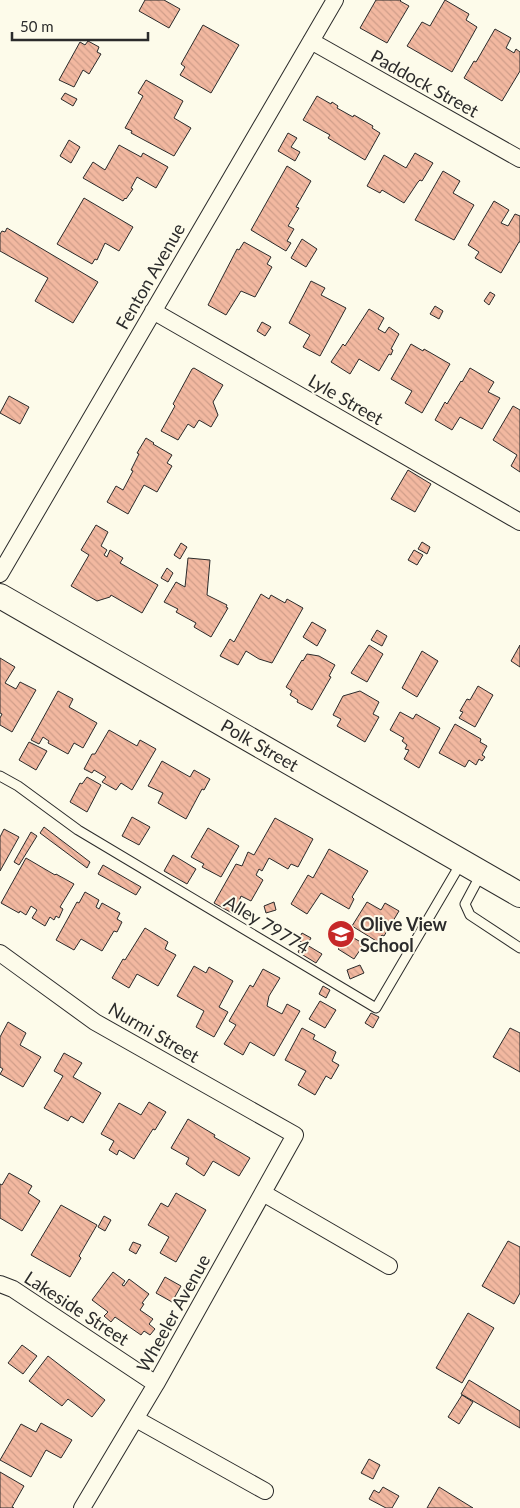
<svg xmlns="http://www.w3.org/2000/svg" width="520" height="1508" font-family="Lato,sans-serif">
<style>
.building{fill:url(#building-back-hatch);stroke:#2b2b2b}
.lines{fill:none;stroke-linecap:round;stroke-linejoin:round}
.lane-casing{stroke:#2b2b2b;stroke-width:11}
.street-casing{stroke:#2b2b2b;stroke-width:18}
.secondary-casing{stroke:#2b2b2b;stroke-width:26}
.lane{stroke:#fdfbea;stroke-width:9}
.street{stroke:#fdfbea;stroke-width:16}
.secondary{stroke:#fdfbea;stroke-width:24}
.labels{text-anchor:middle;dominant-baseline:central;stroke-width:4;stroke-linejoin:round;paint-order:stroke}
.street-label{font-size:18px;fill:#2b2b2b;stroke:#fdfbea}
.poi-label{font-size:18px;font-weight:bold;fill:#2b2b2b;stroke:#fdfbea;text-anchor:start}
</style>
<defs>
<pattern id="building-back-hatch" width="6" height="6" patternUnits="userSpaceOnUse" patternTransform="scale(1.25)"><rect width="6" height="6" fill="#f2b8a0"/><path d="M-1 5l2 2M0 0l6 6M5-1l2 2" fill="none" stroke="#d09e8a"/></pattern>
</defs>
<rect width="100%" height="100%" fill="#fdfbea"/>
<path class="building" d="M145 0H164L180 9 169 28 139 11Z
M376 0H401L400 1 409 6 387 43 360 28Z
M445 0 469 14 466 20 477 27 452 72 407 46 422 22 430 26Z
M203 25 239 45 211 93 180 75 185 67 181 64Z
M495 29 511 38 506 48 514 53 516 49 520 52V71L502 101 464 78 474 61 476 62Z
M88 41 99 47 97 52 101 54 89 74 83 70 74 87 59 80 80 42 85 45Z
M146 80 183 101 174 118 191 128 174 156 131 133 132 131 125 128 143 96 138 93Z
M65 93 77 99 73 106 61 99Z
M317 96 331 104 332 102 338 106 337 108 353 117 354 115 373 126 372 128 380 133 365 160 328 138 330 135 303 120Z
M288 133 297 138 291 147 300 152 295 161 278 151Z
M69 140 80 147 71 163 60 156Z
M119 145 141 157 143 153 168 167 156 188 137 177 131 188 133 189 126 199 125 198 123 201 83 178 93 162 105 170Z
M415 153 433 163 422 181 420 180 418 182 404 203 382 190 380 193 367 186 384 155 406 168Z
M287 166 311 181 296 207 299 208 288 226 294 229 287 241 291 243 286 251 251 230Z
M443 171 460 181 453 193 474 205 454 240 415 220Z
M84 198 133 227 119 251 105 243 97 260 95 259 92 264 57 244Z
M494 201 509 210 501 223 508 226 515 214 520 216V242H519L501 273 475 258 479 252 468 245Z
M7 228 98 282 73 323 35 301 48 278 0 251V234L2 231 5 232Z
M302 239 317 249 306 267 291 258Z
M244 242 271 257 267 264 272 267 255 297 241 291 226 315 208 305 237 249 239 250Z
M311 281 325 288 321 295 346 308 320 356 303 347 310 335 289 323Z
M490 292 495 295 489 305 484 301Z
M435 306 443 311 439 319 430 314Z
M369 309 384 318 378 329 385 333 389 327 399 334 391 349 393 350 391 355 389 354 379 371 359 359 350 374 331 362 343 344 345 346Z
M262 322 271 327 265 336 257 331Z
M411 344 423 351 424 349 450 364 422 413 405 403 412 391 391 379Z
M194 368 223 385 213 402 218 415 211 427 199 420 194 428 188 424 178 440 161 431 175 406 173 404 192 369Z
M470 368 494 382 488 392 500 398 482 429 460 417 452 430 435 420 445 402 447 404 461 381 462 382Z
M9 396 29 407 20 424 0 413Z
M513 406 520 410V472L511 466 517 455 493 440Z
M146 438 154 443 153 444 172 455 167 463 172 466 157 492 144 485 128 514 107 502 116 486 123 490 133 471 131 470 139 454 137 453Z
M408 470 431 484 415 512 391 499Z
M96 525 108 532 101 546 107 550 104 555 107 557 110 550 123 558 120 563 158 585 142 613 111 595 110 597 97 601 71 586 89 555 81 550Z
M422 542 430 547 427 554 418 549Z
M181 543 187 547 180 559 174 555Z
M414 550 423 555 417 565 408 560Z
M188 558 210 560 207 595 227 605 226 607 228 608 211 637 194 627 196 623 176 612 178 609 164 602 176 582 185 587Z
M167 568 173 573 168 582 161 578Z
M261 594 269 599 271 595 285 603 287 599 303 608 272 663 259 659 246 651 238 665 220 656 230 639 234 642Z
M312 622 326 630 317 646 303 637Z
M377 630 387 636 382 646 371 640Z
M369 645 383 654 367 682 351 673Z
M520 645V667L511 661Z
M422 651 438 661 417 697 402 688Z
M307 654 319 656 335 665 329 676 331 677 312 710 297 702 298 700 290 695 292 691 286 687 302 660 303 661Z
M0 658 15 667 5 683 16 689 20 682 36 690 12 732 0 725V718L2 714 0 713Z
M478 686 493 695 475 727 459 718 463 712 460 711 467 699 470 700Z
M58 691 73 699 69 707 97 723 83 748 74 743 68 754 48 743 49 741 43 737 39 744 31 740Z
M360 691 379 702 373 714 379 717 365 742 337 726 341 719 333 715 343 696Z
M400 712 413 719 416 714 440 728 419 768 404 759 409 750 405 749 407 745 402 741 404 738 390 730Z
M455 724 481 739 480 742 487 746 482 755 485 757 482 761 479 759 476 765 469 760 465 767 439 753Z
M109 730 137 746 140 740 156 749 132 790 121 783 116 790 102 782 106 777 94 770 92 773 84 769 92 754H95Z
M29 742 47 751 36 770 19 760Z
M162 761 190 777 194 770 210 779 204 790 202 789 186 819 158 803 163 793 148 786Z
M87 777 101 785 87 812 70 802 80 783 82 784Z
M132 817 150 827 139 845 122 836Z
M275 818 313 839 298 867 291 864 288 869 269 858 262 871 259 869 256 875 263 880 251 901 241 896 236 909 234 908 232 913 214 903 236 864 242 866 248 852 254 855Z
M44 827 90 862 87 868 40 833Z
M208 828 239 846 221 877 202 867 204 864 191 857Z
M4 829 19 837 0 871V837Z
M31 832 37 836 19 865 14 862Z
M329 849 368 871 352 897 354 899 349 909 321 893 307 914 291 904 308 875 313 878Z
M173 855 196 869 187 884 164 871Z
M26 858 55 875 56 874 74 884 60 907 63 909 59 918 56 916 54 920 50 917 45 926 32 918 37 910 31 906 26 915 20 911 19 913 1 903Z
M103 865 141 887 136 895 98 874Z
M85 892 99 900 96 907 99 909 102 903 120 913 117 919 122 922 117 932 114 931 102 951 81 939 74 950 56 940 77 902 79 903Z
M274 902 276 910 266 913 264 906Z
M367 902 381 910 385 903 399 911 384 936 382 935 378 942 352 926Z
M145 928 168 942 165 949 176 955 158 986 137 974 129 988 112 978 123 959 125 960Z
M302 933 311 938 307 945 322 954 316 963 298 952 303 943 298 940Z
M347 934 364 944 354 959 338 949 339 948 333 944 337 938 343 942Z
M360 965 364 973 350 979 347 970Z
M194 966 206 973 209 967 233 981 219 1007 228 1012 214 1037 196 1027 204 1011 177 996Z
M263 969 280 978 269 996 267 1006 282 1014 287 1004 300 1011 274 1056 250 1042 243 1055 224 1044 236 1025 229 1021 250 985 253 987Z
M323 986 330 990 326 998 319 994Z
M320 1001 336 1010 325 1028 309 1019Z
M371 1013 379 1017 373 1028 365 1023Z
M8 1022 26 1033 20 1045 41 1057 23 1087 0 1074 3 1069 0 1067V1037Z
M302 1028 315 1035 313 1039 336 1052 332 1061 339 1065 331 1079 326 1076 315 1095 298 1085 306 1071 285 1060Z
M510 1028 520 1033V1072L493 1057Z
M64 1053 82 1063 73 1077 101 1093 83 1123 71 1116 68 1121 44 1108 63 1076 54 1071Z
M149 1102 166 1112 155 1130 153 1129 134 1159 119 1150 117 1155 109 1150 114 1141 101 1134 119 1103 141 1115Z
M188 1119 215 1135 214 1137 250 1158 239 1176 213 1161 204 1176 186 1164 189 1158 171 1148Z
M9 1173 32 1186 28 1193 40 1201 22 1231 0 1218V1184L2 1185Z
M176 1193 206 1210 176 1262 160 1253 169 1237 148 1225 161 1203 168 1207Z
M61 1205 97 1225 79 1256 81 1258 70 1277 31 1255Z
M104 1216 111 1220 105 1231 98 1227Z
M508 1241 520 1247V1293L514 1304 482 1286Z
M133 1242 141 1245 136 1254 129 1250Z
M113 1272 125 1281 122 1285 124 1286 129 1279 149 1294 142 1303 144 1304 140 1310 153 1319 149 1324 155 1329 150 1335 144 1331 141 1335 115 1317 111 1322 104 1316 108 1312 92 1300Z
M165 1277 181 1286 172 1302 156 1293Z
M468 1313 494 1328 462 1383 436 1368Z
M22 1345 37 1356 23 1374 8 1363Z
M48 1356 105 1400 92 1417 68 1399 62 1406 29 1381Z
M469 1380 520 1411V1428L461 1394Z
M462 1395 473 1402 459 1424 448 1417Z
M41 1423 72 1440 61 1458 46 1450 31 1477 0 1460 21 1424 36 1432Z
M369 1459 380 1465 373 1479 361 1473Z
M0 1472 24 1486 12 1507 14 1508H0Z
M383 1487 399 1496 392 1508H386L369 1499 374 1490 379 1493Z
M439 1487 473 1508H427Z"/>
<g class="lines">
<g class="lane-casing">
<path id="lane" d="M0 776 18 786 78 830 376 1008 461 863
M481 874 465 904 470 915 520 948"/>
</g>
<g class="street-casing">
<path id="street" d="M311 41 520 159
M153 311 520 522
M0 574 335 0
M0 953 95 1022 295 1135 156 1384 82 1508
M263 1193 389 1266
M0 1284 13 1289 156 1384
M136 1419 265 1491"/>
</g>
<g class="secondary-casing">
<path id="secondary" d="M0 596 520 895"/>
</g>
<use href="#lane" class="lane"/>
<use href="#street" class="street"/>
<use href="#secondary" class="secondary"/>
</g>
<defs>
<g id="school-disc" transform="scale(1.4375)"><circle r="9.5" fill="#c62828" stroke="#fdfbea"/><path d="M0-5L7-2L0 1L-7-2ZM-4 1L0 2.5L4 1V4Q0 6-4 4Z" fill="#fff"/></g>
</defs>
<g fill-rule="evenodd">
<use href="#school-disc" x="341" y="934"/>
</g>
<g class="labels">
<g class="street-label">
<text transform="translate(425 83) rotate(29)">Paddock Street</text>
<text transform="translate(150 276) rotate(-60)">Fenton Avenue</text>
<text transform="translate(346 399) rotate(30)">Lyle Street</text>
<text transform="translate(260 745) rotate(30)">Polk Street</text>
<text transform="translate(267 924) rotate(31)">Alley 79774</text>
<text transform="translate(154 1032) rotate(30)">Nurmi Street</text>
<text transform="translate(77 1308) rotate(33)">Lakeside Street</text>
<text transform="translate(173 1313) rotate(-61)">Wheeler Avenue</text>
</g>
<g class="poi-label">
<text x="360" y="924">Olive View<tspan x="360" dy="21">School</tspan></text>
</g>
</g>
<path d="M12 32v8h136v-8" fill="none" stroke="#2b2b2b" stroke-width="2.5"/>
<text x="20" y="32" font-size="15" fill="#2b2b2b" stroke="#fdfbea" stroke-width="4" paint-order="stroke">50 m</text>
</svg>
